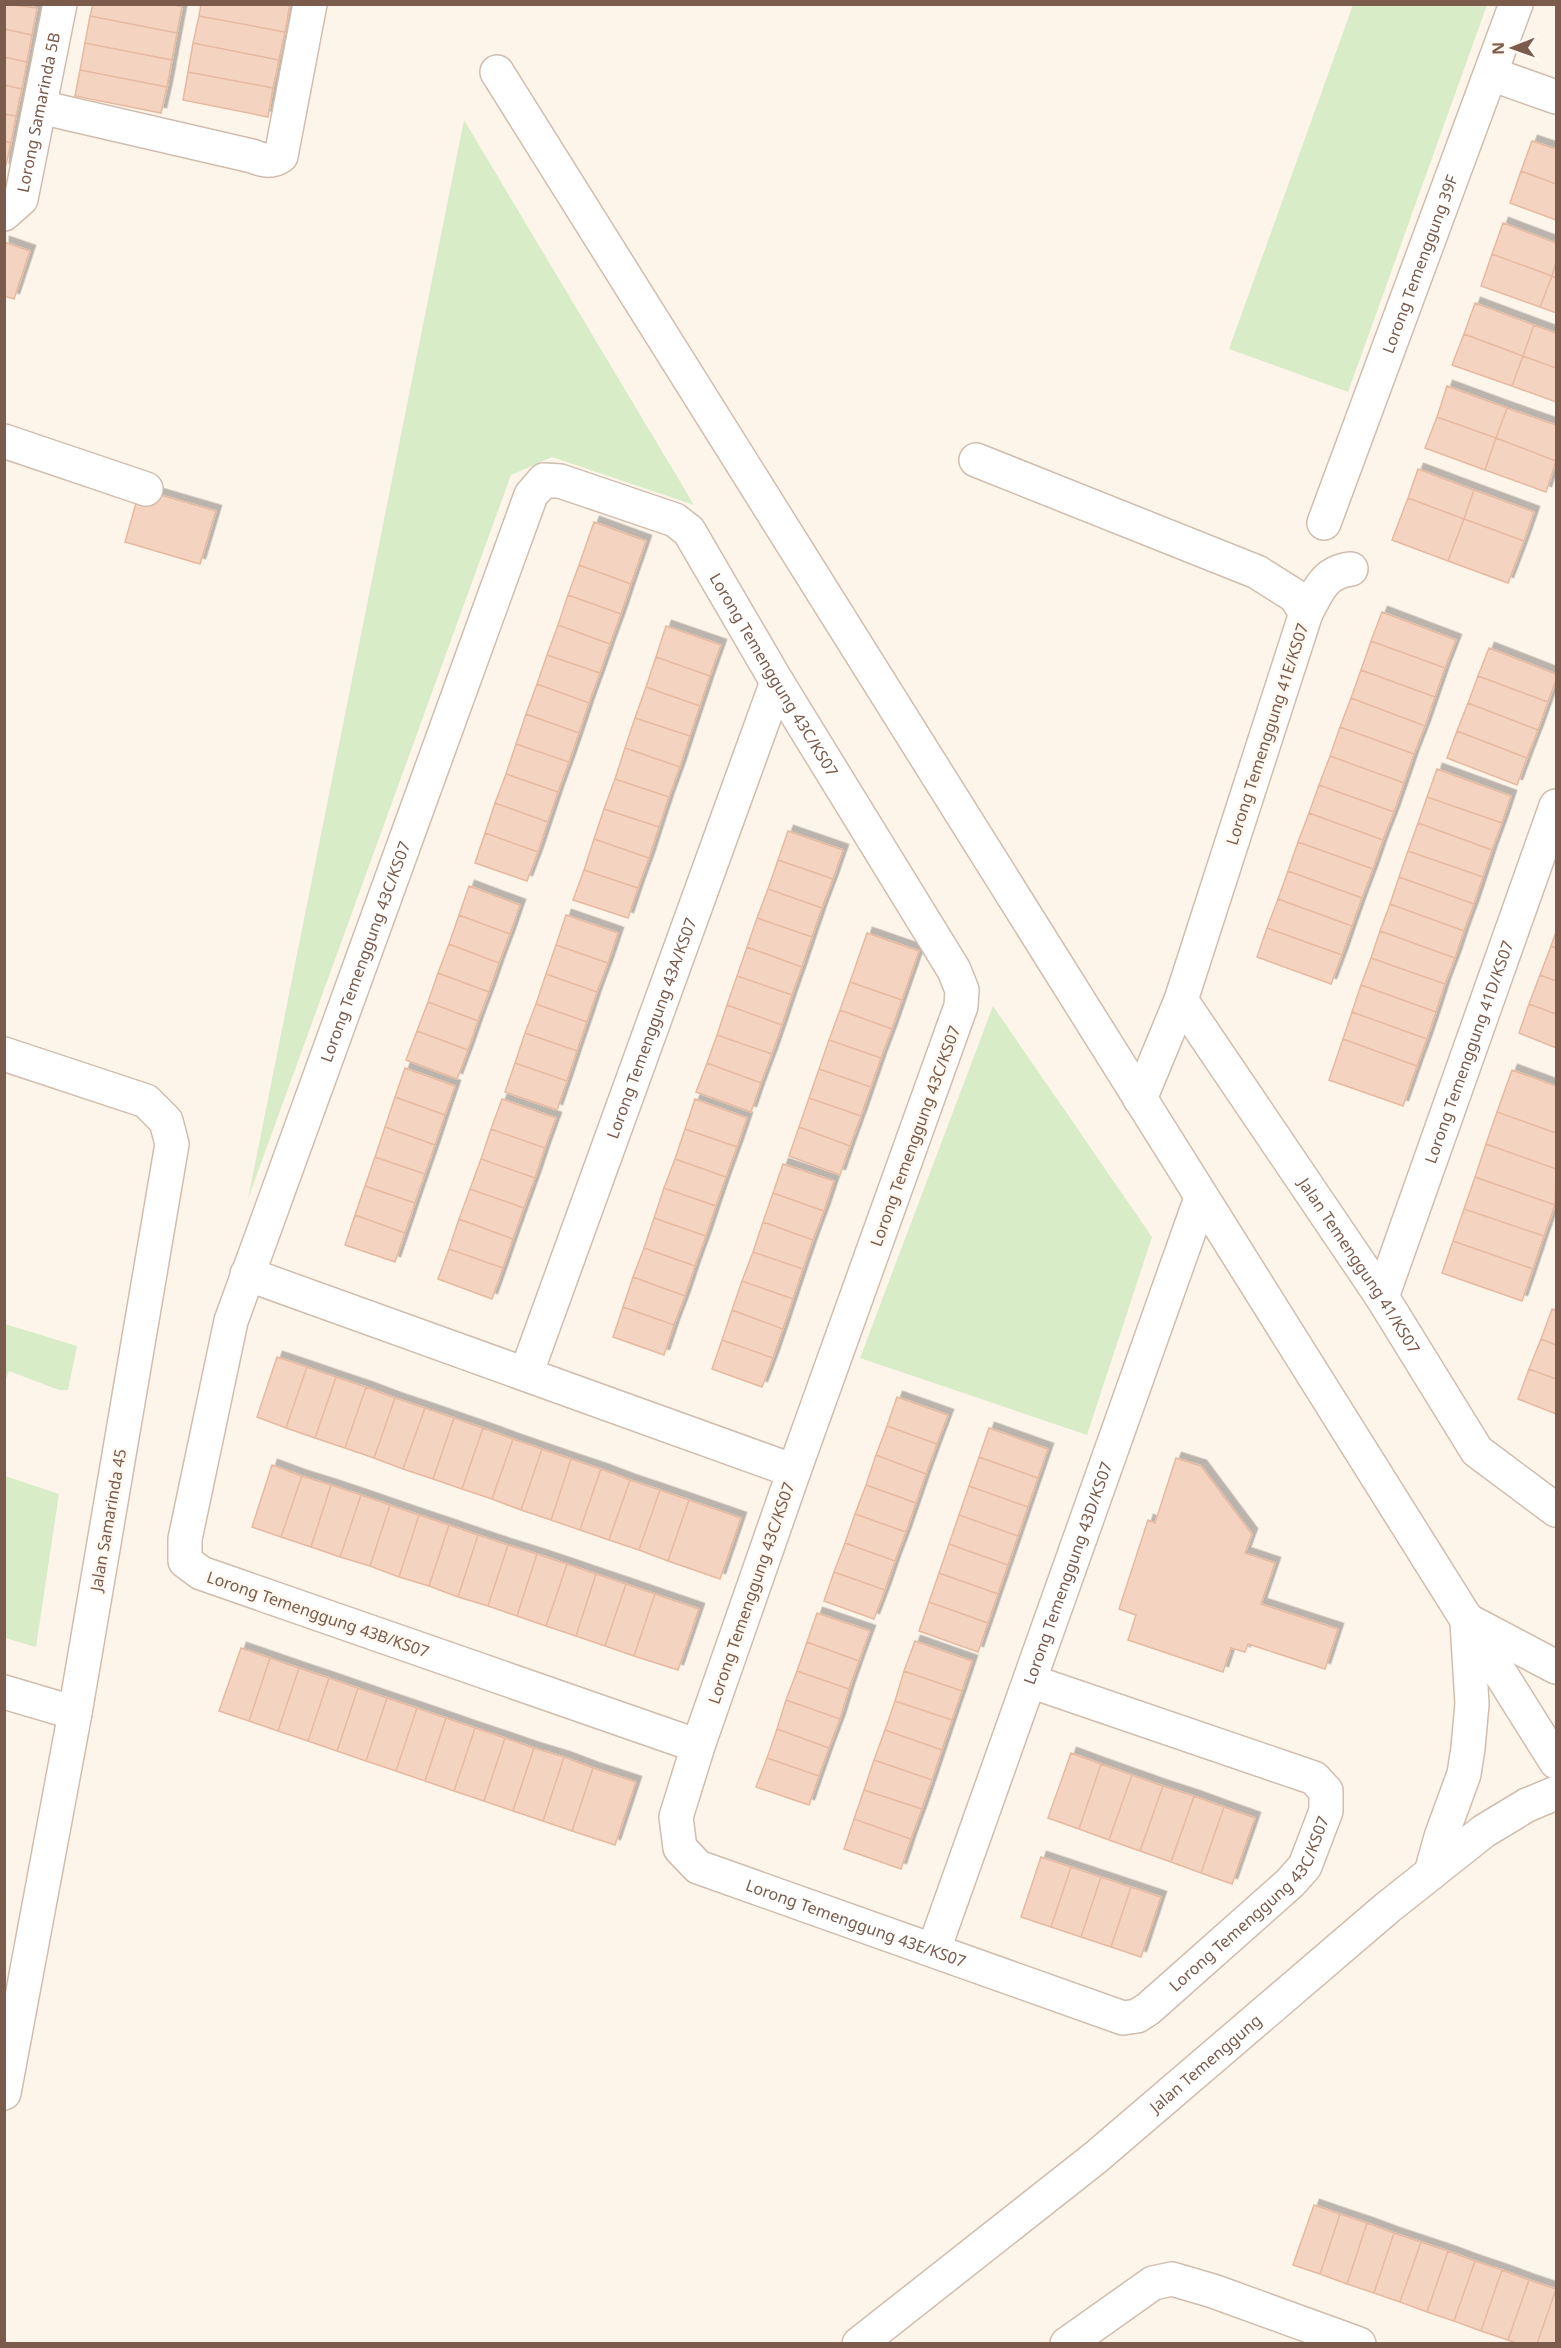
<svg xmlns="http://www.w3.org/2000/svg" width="1561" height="2348" font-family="'Noto Sans',sans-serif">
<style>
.green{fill:#d7ecc7}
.building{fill:#f4d3c1;stroke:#e7b9a0;stroke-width:1.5;filter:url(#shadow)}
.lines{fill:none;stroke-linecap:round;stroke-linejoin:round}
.minor-casing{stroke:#d1bdae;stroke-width:36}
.minor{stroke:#fff;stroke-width:33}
.labels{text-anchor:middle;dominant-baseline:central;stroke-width:5;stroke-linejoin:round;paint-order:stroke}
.street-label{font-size:16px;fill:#7a5b4c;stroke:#fff9f1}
</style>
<defs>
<filter id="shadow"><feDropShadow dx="5.5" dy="-5.5" stdDeviation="0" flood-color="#0004"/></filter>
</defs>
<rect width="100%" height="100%" fill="#fdf5ea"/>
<path class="green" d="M1353 5H1487L1348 392 1229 349Z
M464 120 694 505 552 457 511 475 248 1199Z
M993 1006 1152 1237 1087 1435 860 1358Z
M5 1324 77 1346 68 1390H59L9 1371 5 1382Z
M5 1476 59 1494 36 1647 5 1638Z"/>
<path class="building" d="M4 4 37 8 32 35 4 29Z
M93 4H172L182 7 177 33 90 16Z
M201 4H290L285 32 199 16Z
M90 16 177 33 172 60 85 43Z
M199 16 285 32 279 60 193 43Z
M4 29 32 35 27 62 4 57Z
M85 43 172 60 167 87 80 70Z
M193 43 279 60 273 88 188 72Z
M4 57 27 62 22 89 4 85Z
M80 70 167 87 161 113 75 96Z
M188 72 273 88 268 117 183 100Z
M4 85 22 89 16 116 4 114Z
M4 114 16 116 11 143 4 141Z
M4 141 11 143 5 169H4Z
M1532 141 1556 149V184L1521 171Z
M1521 171 1556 184V220L1510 203Z
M1503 223 1556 243V262L1552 276 1492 254Z
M4 242 30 251 14 299 4 296Z
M1492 254 1552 276 1540 307 1481 286Z
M1556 262V278L1552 276Z
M1552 276 1556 278V313L1540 307Z
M1475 303 1534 325 1523 356 1464 334Z
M1534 325 1556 333V368L1523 356Z
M1464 334 1523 356 1512 386 1452 365Z
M1523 356 1556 368V402L1512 386Z
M1447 386 1507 408 1496 438 1437 417Z
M1507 408 1556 425V461L1496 438Z
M1437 417 1496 438 1485 470 1425 448Z
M1496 438 1556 461 1546 492 1485 470Z
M1418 469 1474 490 1464 519 1408 498Z
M140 489 216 511 200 564 125 542Z
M1474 490 1534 512 1524 541 1464 519Z
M1408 498 1464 519 1448 561 1392 540Z
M1464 519 1524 541 1508 583 1448 561Z
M594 522 646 541 631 584 579 565Z
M579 565 631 584 621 614 568 595Z
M568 595 621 614 610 644 558 625Z
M1382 612 1456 640 1445 668 1371 641Z
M558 625 610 644 600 673 547 655Z
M666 626 721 645 710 676 656 657Z
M1371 641 1445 668 1435 697 1361 670Z
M1489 648 1556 674V680L1548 702 1478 676Z
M547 655 600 673 589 703 537 684Z
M656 657 710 676 700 706 646 687Z
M1361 670 1435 697 1425 726 1351 698Z
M1478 676 1548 702 1538 730 1468 703Z
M537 684 589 703 579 733 526 714Z
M646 687 700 706 690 736 635 718Z
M1351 698 1425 726 1414 754 1340 727Z
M1468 703 1538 730 1527 758 1457 731Z
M526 714 579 733 569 762 516 744Z
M635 718 690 736 680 767 625 748Z
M1340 727 1414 754 1404 783 1330 756Z
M1457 731 1527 758 1517 785 1447 758Z
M516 744 569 762 558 792 506 774Z
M625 748 680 767 669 797 615 779Z
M1330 756 1404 783 1394 812 1319 785Z
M1437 769 1511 796 1502 823 1427 797Z
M506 774 558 792 548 822 495 803Z
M615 779 669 797 659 827 604 809Z
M1319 785 1394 812 1383 840 1309 813Z
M1427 797 1502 823 1492 850 1418 823Z
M495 803 548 822 538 852 485 833Z
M604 809 659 827 649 858 594 839Z
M1309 813 1383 840 1373 869 1298 842Z
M1418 823 1492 850 1483 877 1408 851Z
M788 831 843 850 833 879 778 860Z
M485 833 538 852 527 881 475 863Z
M594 839 649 858 638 888 584 870Z
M1298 842 1373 869 1362 898 1288 871Z
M1408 851 1483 877 1474 904 1399 877Z
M778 860 833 879 822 908 768 889Z
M584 870 638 888 628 918 573 900Z
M1288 871 1362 898 1352 926 1278 899Z
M1399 877 1474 904 1464 931 1390 904Z
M469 886 520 905 510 934 459 915Z
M768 889 822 908 812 937 757 918Z
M1278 899 1352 926 1342 955 1267 928Z
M1390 904 1464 931 1455 958 1380 931Z
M459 915 510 934 499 963 449 944Z
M566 915 618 933 608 963 556 945Z
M757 918 812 937 802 967 747 947Z
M1267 928 1342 955 1331 984 1257 957Z
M1380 931 1455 958 1445 984 1371 958Z
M1556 932V948L1551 946Z
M867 933 919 951 902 1000 850 982Z
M449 944 499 963 489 992 438 973Z
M556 945 608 963 597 992 546 974Z
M1551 946 1556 948V981L1540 975Z
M747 947 802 967 792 995 737 976Z
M1371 958 1445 984 1436 1012 1361 985Z
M438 973 489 992 478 1021 428 1002Z
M546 974 597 992 587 1022 536 1004Z
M1540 975 1556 981V1014L1529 1004Z
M737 976 792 995 782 1025 727 1005Z
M850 982 902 1000 892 1029 840 1010Z
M1361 985 1436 1012 1427 1039 1352 1012Z
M428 1002 478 1021 468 1050 417 1031Z
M536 1004 587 1022 577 1051 525 1033Z
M1529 1004 1556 1014V1048L1519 1033Z
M727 1005 782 1025 772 1054 717 1035Z
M840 1010 892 1029 881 1058 829 1040Z
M1352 1012 1427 1039 1417 1066 1343 1039Z
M417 1031 468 1050 457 1079 406 1060Z
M525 1033 577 1051 567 1081 515 1063Z
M717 1035 772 1054 761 1083 707 1063Z
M1343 1039 1417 1066 1403 1106 1329 1080Z
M829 1040 881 1058 871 1087 819 1069Z
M515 1063 567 1081 557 1110 505 1092Z
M707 1063 761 1083 751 1112 696 1092Z
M405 1068 455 1086 445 1115 395 1097Z
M819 1069 871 1087 861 1116 809 1098Z
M1512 1070 1556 1086V1133L1497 1112Z
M395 1097 445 1115 435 1145 385 1127Z
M809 1098 861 1116 850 1146 799 1127Z
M502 1099 556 1118 545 1148 491 1129Z
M695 1099 747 1118 737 1147 685 1129Z
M1497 1112 1556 1133V1169L1486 1144Z
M385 1127 435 1145 425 1174 375 1157Z
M799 1127 850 1146 840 1175 789 1156Z
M491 1129 545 1148 535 1178 481 1159Z
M685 1129 737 1147 726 1177 675 1159Z
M1486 1144 1556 1169 1555 1205 1475 1177Z
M375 1157 425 1174 415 1203 365 1186Z
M481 1159 535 1178 524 1208 470 1189Z
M675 1159 726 1177 716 1206 664 1188Z
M783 1164 834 1181 824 1211 773 1193Z
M1475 1177 1555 1205 1544 1236 1464 1209Z
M365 1186 415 1203 405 1233 355 1215Z
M664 1188 716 1206 706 1236 654 1218Z
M470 1189 524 1208 513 1239 459 1219Z
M773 1193 824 1211 813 1240 763 1222Z
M1464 1209 1544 1236 1533 1269 1453 1241Z
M355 1215 405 1233 395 1262 345 1245Z
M654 1218 706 1236 695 1266 644 1248Z
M459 1219 513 1239 503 1268 449 1249Z
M763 1222 813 1240 803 1269 753 1252Z
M1453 1241 1533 1269 1522 1301 1442 1273Z
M644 1248 695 1266 685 1296 633 1277Z
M449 1249 503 1268 492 1299 438 1279Z
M753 1252 803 1269 793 1299 742 1281Z
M633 1277 685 1296 674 1325 623 1307Z
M742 1281 793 1299 783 1329 732 1310Z
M623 1307 674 1325 664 1355 613 1337Z
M1552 1309 1556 1311V1345L1541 1339Z
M732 1310 783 1329 773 1358 722 1340Z
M1541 1339 1556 1345V1379L1529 1369Z
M722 1340 773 1358 762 1387 712 1369Z
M277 1357 307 1367 286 1428 257 1417Z
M307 1367 336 1377 315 1438 286 1428Z
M1529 1369 1556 1379V1414L1518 1399Z
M336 1377 366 1387 345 1448 315 1438Z
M366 1387 395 1398 374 1458 345 1448Z
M897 1397 948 1415 937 1444 887 1426Z
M395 1398 425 1408 403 1469 374 1458Z
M425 1408 454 1418 433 1479 403 1469Z
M454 1418 483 1428 462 1489 433 1479Z
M887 1426 937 1444 926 1474 876 1455Z
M483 1428 513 1439 492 1499 462 1489Z
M989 1428 1048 1449 1038 1478 979 1457Z
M513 1439 542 1449 521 1510 492 1499Z
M542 1449 571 1459 551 1520 521 1510Z
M876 1455 926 1474 916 1503 866 1485Z
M979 1457 1038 1478 1028 1507 969 1486Z
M1176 1458 1201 1466 1252 1534 1245 1553 1275 1563 1261 1604 1338 1629 1325 1669 1248 1644 1245 1652 1231 1648 1223 1672 1128 1640 1136 1615 1119 1609 1148 1520 1155 1523Z
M571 1459 601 1469 580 1530 551 1520Z
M272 1465 302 1476 281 1537 252 1527Z
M601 1469 630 1480 609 1540 580 1530Z
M302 1476 331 1485 311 1547 281 1537Z
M630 1480 660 1490 639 1550 609 1540Z
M331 1485 361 1495 340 1557 311 1547Z
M866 1485 916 1503 906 1532 855 1514Z
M969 1486 1028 1507 1018 1536 959 1515Z
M660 1490 689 1500 668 1561 639 1550Z
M361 1495 390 1505 370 1566 340 1557Z
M689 1500 741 1518 720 1579 668 1561Z
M390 1505 419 1515 399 1577 370 1566Z
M855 1514 906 1532 895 1561 845 1543Z
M419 1515 449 1525 429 1586 399 1577Z
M959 1515 1018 1536 1008 1565 949 1544Z
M449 1525 478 1535 458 1597 429 1586Z
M478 1535 508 1545 488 1606 458 1597Z
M845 1543 895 1561 885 1590 834 1572Z
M949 1544 1008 1565 998 1594 939 1573Z
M508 1545 537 1554 517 1616 488 1606Z
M537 1554 567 1564 546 1626 517 1616Z
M567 1564 596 1574 576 1636 546 1626Z
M834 1572 885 1590 874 1619 824 1601Z
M939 1573 998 1594 988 1623 929 1602Z
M596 1574 626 1584 605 1646 576 1636Z
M626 1584 655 1594 634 1656 605 1646Z
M655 1594 699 1609 678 1670 634 1656Z
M929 1602 988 1623 978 1652 919 1631Z
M817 1613 870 1631 859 1661 807 1642Z
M915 1641 972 1661 962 1691 904 1671Z
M807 1642 859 1661 849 1689 797 1671Z
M241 1648 270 1658 249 1721 219 1711Z
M270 1658 299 1668 278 1731 249 1721Z
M299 1668 329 1678 308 1741 278 1731Z
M797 1671 849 1689 840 1719 786 1700Z
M904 1671 962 1691 952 1720 895 1701Z
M329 1678 358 1688 337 1751 308 1741Z
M358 1688 387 1698 366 1761 337 1751Z
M387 1698 417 1708 396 1771 366 1761Z
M786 1700 840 1719 829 1748 777 1729Z
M895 1701 952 1720 942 1750 885 1730Z
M417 1708 446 1718 425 1781 396 1771Z
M446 1718 475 1728 454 1791 425 1781Z
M475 1728 505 1738 484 1801 454 1791Z
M777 1729 829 1748 819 1776 767 1758Z
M885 1730 942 1750 932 1780 874 1760Z
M505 1738 534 1748 513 1811 484 1801Z
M534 1748 564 1757 543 1821 513 1811Z
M1071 1753 1101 1764 1079 1829 1048 1818Z
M564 1757 593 1768 572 1831 543 1821Z
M767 1758 819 1776 809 1805 756 1787Z
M874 1760 932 1780 922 1809 864 1790Z
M1101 1764 1132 1775 1109 1840 1079 1829Z
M593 1768 636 1782 615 1845 572 1831Z
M1132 1775 1163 1786 1140 1851 1109 1840Z
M1163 1786 1194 1796 1171 1862 1140 1851Z
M864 1790 922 1809 911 1839 854 1819Z
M1194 1796 1224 1807 1201 1873 1171 1862Z
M1224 1807 1255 1818 1232 1884 1201 1873Z
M854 1819 911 1839 901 1869 844 1849Z
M1041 1857 1071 1867 1051 1927 1021 1917Z
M1071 1867 1101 1877 1081 1937 1051 1927Z
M1101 1877 1131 1887 1111 1947 1081 1937Z
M1131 1887 1161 1897 1141 1957 1111 1947Z
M1314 2205 1340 2214 1320 2274 1293 2265Z
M1340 2214 1367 2223 1347 2284 1320 2274Z
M1367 2223 1394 2233 1374 2293 1347 2284Z
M1394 2233 1421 2242 1400 2302 1374 2293Z
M1421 2242 1448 2251 1427 2312 1400 2302Z
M1448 2251 1475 2261 1454 2321 1427 2312Z
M1475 2261 1502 2270 1481 2331 1454 2321Z
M1502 2270 1529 2280 1508 2340 1481 2331Z
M1529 2280 1556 2289 1537 2344H1518L1508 2340Z
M1556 2289V2344H1537Z"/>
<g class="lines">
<g class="minor-casing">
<g id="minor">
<path d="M497 72 1556 1762"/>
<path d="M1491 74 1556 97"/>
<path d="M40 107 252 156C262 160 271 163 281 156L310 4"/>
<path id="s1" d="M4 214 21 199 60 4"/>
<path d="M4 441 146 489"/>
<path d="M976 460 1257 572 1295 596 1306 613 1181 1000 1140 1099"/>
<path id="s2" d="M1324 523 1516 4"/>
<path d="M1306 613C1318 591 1324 572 1351 569"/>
<path id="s3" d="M1181 1000 1382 1297 1477 1451 1556 1510"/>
<path d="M4 1054 146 1101 166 1121 172 1144 75 1713 4 2093"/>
<path d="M247 1274 794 1471"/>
<path id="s4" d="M1382 1297 1556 806"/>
<path id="s5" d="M526 1374 777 682"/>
<path d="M1469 1621 1556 1667"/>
<path d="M4 1692 75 1713"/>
<path id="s6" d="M698 1746 201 1573 185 1561V1539L231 1321 531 495 544 480 560 481 675 520 689 531 777 682 954 970 962 990 961 1006 794 1471 698 1746 676 1817 680 1848 698 1867 1123 2018 1137 2016 1148 2009 1290 1883 1305 1866 1326 1811V1791L1314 1778 1030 1681"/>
<path d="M1431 1873 1441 1837 1464 1774 1468 1748 1472 1704 1467 1622"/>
<path id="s7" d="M934 1949 1201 1198"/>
<path id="s8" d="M859 2344 1095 2158 1387 1908 1484 1831 1527 1805 1556 1793"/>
<path d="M1067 2344 1153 2283 1172 2279 1213 2291 1359 2344"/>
</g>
</g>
<use href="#minor" class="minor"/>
</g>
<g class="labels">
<g class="street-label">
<text stroke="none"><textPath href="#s1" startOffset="111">Lorong Samarinda 5B</textPath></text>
<text stroke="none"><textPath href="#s2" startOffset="276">Lorong Temenggung 39F</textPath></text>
<text stroke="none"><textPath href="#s6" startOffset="2012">Lorong Temenggung 43C/KS07</textPath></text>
<text transform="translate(1267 734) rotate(-72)">Lorong Temenggung 41E/KS07</text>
<text stroke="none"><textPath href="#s6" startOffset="1184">Lorong Temenggung 43C/KS07</textPath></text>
<text stroke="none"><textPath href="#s5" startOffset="368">Lorong Temenggung 43A/KS07</textPath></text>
<text stroke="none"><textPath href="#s4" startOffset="260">Lorong Temenggung 41D/KS07</textPath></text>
<text transform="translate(915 1136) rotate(-70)">Lorong Temenggung 43C/KS07</text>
<text stroke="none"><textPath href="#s3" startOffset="320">Jalan Temenggung 41/KS07</textPath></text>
<text transform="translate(108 1520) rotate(-80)">Jalan Samarinda 45</text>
<text stroke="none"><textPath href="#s7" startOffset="399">Lorong Temenggung 43D/KS07</textPath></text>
<text transform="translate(751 1593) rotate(-71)">Lorong Temenggung 43C/KS07</text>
<text transform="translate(318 1614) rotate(19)">Lorong Temenggung 43B/KS07</text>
<text stroke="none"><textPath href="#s6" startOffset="3939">Lorong Temenggung 43C/KS07</textPath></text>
<text stroke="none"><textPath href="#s6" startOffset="3480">Lorong Temenggung 43E/KS07</textPath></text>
<text stroke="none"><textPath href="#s8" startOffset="446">Jalan Temenggung</textPath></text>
</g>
</g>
<rect width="1561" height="2348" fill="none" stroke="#7a5b4c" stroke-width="12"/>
<g transform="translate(1513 48) rotate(269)" stroke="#fff9f1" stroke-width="4.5" paint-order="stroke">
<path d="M0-4.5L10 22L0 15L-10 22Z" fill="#7a5b4c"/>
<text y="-9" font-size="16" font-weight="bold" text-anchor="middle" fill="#7a5b4c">N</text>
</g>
</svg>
